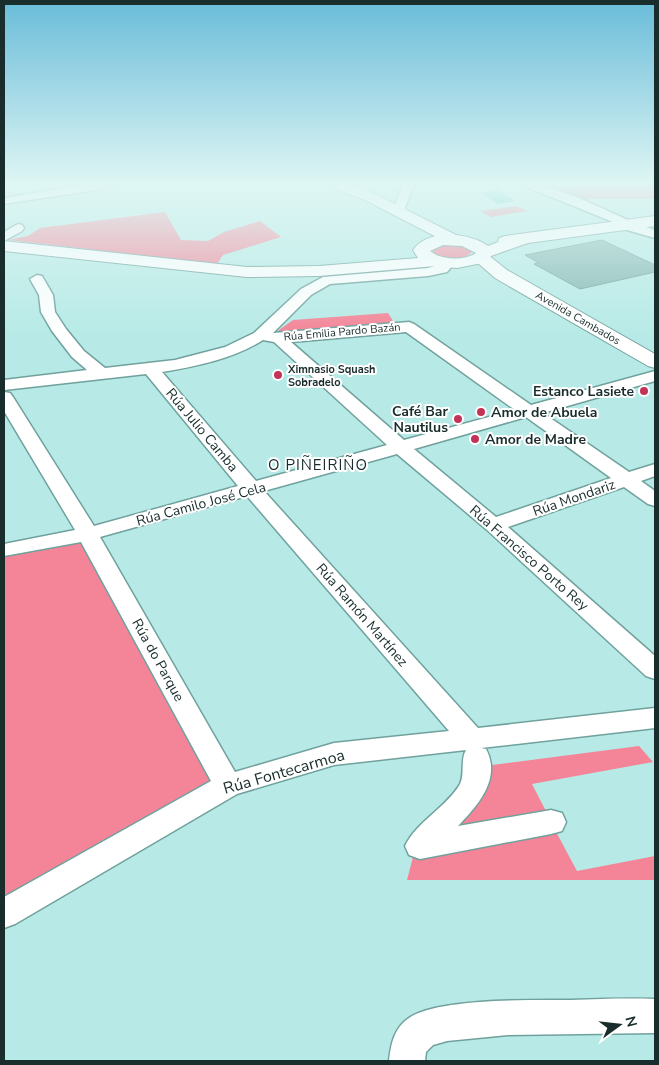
<svg xmlns="http://www.w3.org/2000/svg" width="659" height="1065" font-family="'Nunito Sans',sans-serif">
<style>
.green{fill:#f48598}
.water{fill:#4ac9c3}
.building{fill:#86b8b4;stroke:#6fa09c}
.lines{fill:none;stroke-linecap:round;stroke-linejoin:round}
.minor-casing{stroke:#70a19d;stroke-width:3}
.major-casing{stroke:#70a19d;stroke-width:2}
.highway-casing{stroke:#70a19d;stroke-width:2}
.minor{fill:#fff;fill-rule:evenodd}
.major{fill:#fff;fill-rule:evenodd}
.highway{fill:#fff;fill-rule:evenodd}
.poi-dot{fill:#c33358;stroke:#fff;stroke-width:2}
.labels{text-anchor:middle;dominant-baseline:central;stroke-width:4;stroke-linejoin:round;paint-order:stroke}
.far-street-label{font-size:11px;fill:#192d2c;stroke:#fff}
.far-poi-label{font-size:11px;font-weight:bold;fill:#192d2c;stroke:#fff;text-anchor:start}
.poi-label{font-size:14px;font-weight:bold;fill:#192d2c;stroke:#fff;text-anchor:end}
.street-label{font-size:14px;fill:#192d2c;stroke:#fff}
.neighbourhood-label{font-size:15px;letter-spacing:1px;fill:#192d2c;stroke:#fff}
.near-street-label{font-size:16px;fill:#192d2c;stroke:#fff}
</style>
<rect width="100%" height="100%" fill="#b7eae6"/>
<path class="green" d="M523 185H655V199H569Z
M517 206 527 211 491 217 480 211Z
M165 212 181 240 208 241 224 232 260 221 281 237 223 255 217 264 9 240 28 236 40 228Z
M445 245 463 246 472 252C463 262 442 260 433 252V249Z
M388 313 395 324 278 333 279 330 293 320Z
M88 534 228 785 4 913V550Z
M639 746 653 762 532 784 549 817 433 837 484 766Z
M554 828 577 871 655 856V880H407L414 853Z"/>
<path class="water" d="M497 190 515 201 497 204 481 193Z"/>
<path class="building" d="M602 240 655 265V272L580 289 534 264 539 263 525 255Z"/>
<g class="lines">
<g class="minor-casing">
<path id="minor" d="M84 185H113L108 188 4 204V198Z
M403 185H414L402 215H394L392 212Z
M522 185C569 185 611 217 655 230V238L620 228 618 224Z
M18 224 22 225 24 228 22 231 4 241V232Z
M448 259 455 263 447 272 428 276 330 284 311 295 273 333 409 322 414 324 531 405 655 371V381L543 413 629 472 655 464V476L641 481 655 491V506L648 504 624 487 508 527 655 656V679L646 676 486 529 397 454 264 491 478 728 655 708V728L481 748 486 749C502 779 477 806 458 826L551 810 562 813 566 822 562 831 551 834 420 859 409 855 405 846C417 821 446 808 460 784 465 774 460 760 466 750L334 765 237 794 15 924 4 928V897L211 781 81 542 4 556V544L75 530 4 411V392L10 393 13 397 94 526 238 486 146 374 4 390V380L87 370 72 357 52 331 41 312 39 295 30 279 37 275 42 276 53 295 55 312 66 329 84 351 105 368 175 360 225 347 254 333 301 289 323 277 428 268C438 266 440 261 448 259ZM406 332 515 410 404 440 291 342ZM263 340 274 342 387 445 256 481 162 372C197 366 233 359 263 340ZM526 417 611 478 496 517 414 449ZM247 496 449 731 334 743 235 772 100 537Z
M655 999V1033L508 1035 447 1041 433 1045 426 1052 425 1061H389C391 1044 394 1028 409 1018 437 998 535 1000 571 1000 599 999 627 998 655 999Z"/>
</g>
<g class="major-casing">
<path id="major" d="M330 185H351L375 194 462 238 464 241 462 244H450L365 200 332 188Z
M481 253 487 254 507 270 655 354V368L648 366 495 278 472 258 475 254Z"/>
</g>
<g class="highway-casing">
<path id="highway" d="M655 216V226L528 243 491 256 487 262 457 268 436 266 319 276 247 277 4 251V241L247 267 319 266 418 258 413 250C427 229 469 232 488 246L498 242 499 238 505 236ZM443 245 462 246 476 253C465 261 440 260 430 251Z"/>
</g>
<use href="#minor" class="minor"/>
<use href="#major" class="major"/>
<use href="#highway" class="highway"/>
</g>
<linearGradient id="sky" x2="0" y2="1"><stop stop-color="#69bcd9"/><stop offset="0.55" stop-color="#dff6f4"/><stop offset="1" stop-color="#dff6f4" stop-opacity="0"/></linearGradient>
<rect width="659" height="334" fill="url(#sky)"/>
<g class="poi-dot">
<circle cx="278" cy="375" r="5"/>
<circle cx="644" cy="391" r="5"/>
<circle cx="481" cy="412" r="5"/>
<circle cx="458" cy="419" r="5"/>
<circle cx="475" cy="439" r="5"/>
</g>
<g class="labels">
<g class="far-street-label">
<text transform="translate(578 318) rotate(30)">Avenida Cambados</text>
<text transform="translate(342 332) rotate(-5)">Rúa Emilia Pardo Bazán</text>
</g>
<g class="far-poi-label">
<text x="288" y="369">Ximnasio Squash<tspan x="288" dy="13">Sobradelo</tspan></text>
</g>
<g class="poi-label">
<text x="634" y="391">Estanco Lasiete</text>
<text x="448" y="411">Café Bar<tspan x="448" dy="16">Nautilus</tspan></text>
<text x="491" y="412" text-anchor="start">Amor de Abuela</text>
<text x="485" y="439" text-anchor="start">Amor de Madre</text>
</g>
<g class="street-label">
<text transform="translate(202 430) rotate(50)">Rúa Julio Camba</text>
<text transform="translate(574 498) rotate(-19)">Rúa Mondariz</text>
<text transform="translate(201 504) rotate(-15)">Rúa Camilo José Cela</text>
<text transform="translate(529 558) rotate(41)">Rúa Francisco Porto Rey</text>
<text transform="translate(362 615) rotate(49)">Rúa Ramón Martínez</text>
<text transform="translate(158 660) rotate(61)">Rúa do Parque</text>
</g>
<g class="neighbourhood-label">
<text x="318" y="465">O PIÑEIRIÑO</text>
</g>
<g class="near-street-label">
<text transform="translate(284 772) rotate(-16)">Rúa Fontecarmoa</text>
</g>
</g>
<rect width="659" height="1065" fill="none" stroke="#192d2c" stroke-width="10"/>
<g transform="translate(619 1025) rotate(75)" stroke="#ffffff" stroke-width="4" paint-order="stroke">
<path d="M0-4L9 19L0 12L-9 19Z" fill="#192d2c"/>
<text y="-8" font-size="14" font-weight="bold" text-anchor="middle" fill="#192d2c">N</text>
</g>
</svg>
